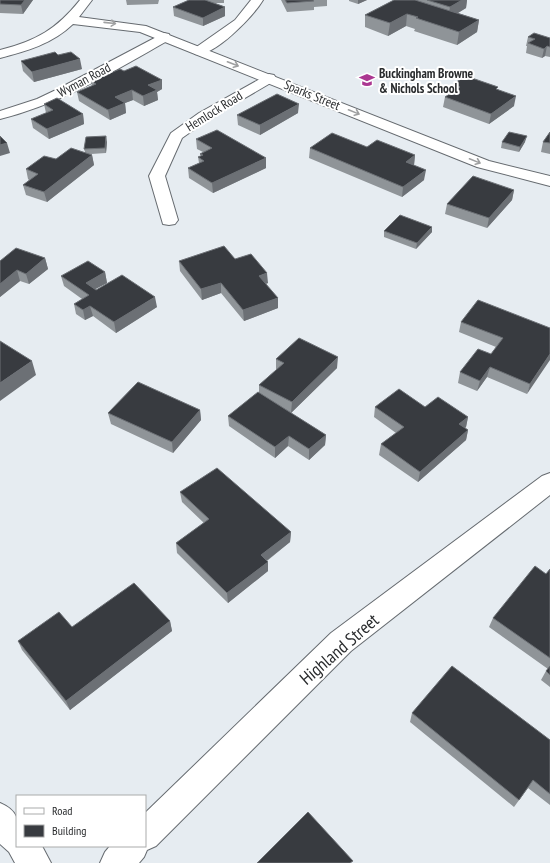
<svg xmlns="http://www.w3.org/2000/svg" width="550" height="863" font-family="'PT Sans Narrow',sans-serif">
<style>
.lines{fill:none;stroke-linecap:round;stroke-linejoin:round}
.minor-casing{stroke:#666b70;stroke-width:2}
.tertiary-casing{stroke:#666b70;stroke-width:2}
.minor{fill:#fff;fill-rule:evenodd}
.tertiary{fill:#fff;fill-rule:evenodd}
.wall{fill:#8f9498}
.shaded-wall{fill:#6c7075}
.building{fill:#383b40;stroke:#6c7075}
.oneway{stroke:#9fa0a1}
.labels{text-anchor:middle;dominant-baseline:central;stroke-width:4;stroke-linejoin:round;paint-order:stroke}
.far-poi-label{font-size:13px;font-weight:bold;fill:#2a2c2e;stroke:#fff;text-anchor:start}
.far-street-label{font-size:13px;fill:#2a2c2e;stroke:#fff}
.near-street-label{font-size:18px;fill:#2a2c2e;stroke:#fff}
</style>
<rect width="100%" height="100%" fill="#e6ecf1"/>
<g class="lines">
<g class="minor-casing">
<path id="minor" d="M251 0H263C254 15 214 58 195 54L193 51 195 48 235 20Z
M164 33 169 34 170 37 169 40C114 71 61 104 0 119V111L37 99 58 89Z
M269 74 274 75 276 78 274 81 209 119 182 138 165 176 178 220 175 224 169 225 163 224 149 176 171 133 199 113Z
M550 473V495L351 651 156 846 147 850 144 857 139 863H100L105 852 110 846H145V813L331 633 542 476Z
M0 803C23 813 17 825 17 846H42L51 863H15L9 852 0 844Z"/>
</g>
<g class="tertiary-casing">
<path id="tertiary" d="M80 0H92L79 17 146 26 489 161 550 176V186L477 167 140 32 73 24C52 44 27 51 0 58V50C36 41 57 29 80 0Z"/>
</g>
<use href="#minor" class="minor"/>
<use href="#tertiary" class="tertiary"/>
</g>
<path class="wall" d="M0 0H33L23 14 0 13Z
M126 0H159L158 4 127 5Z
M189 0H224V3H215L225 7V16L203 26 174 16 173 7Z
M281 0H327V6L314 7V10L287 12Z
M349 0H367L358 4 349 1Z
M394 0H467L466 8 458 13 479 20 477 32 457 45 414 31 415 29 406 26 388 36 365 27V15Z
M528 37 550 38V57L545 56 542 58 526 53 527 46H526Z
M58 55 82 69 34 82 23 71 21 61Z
M124 71 162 80V89L157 92 158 100 144 106 133 100 125 103 126 113 110 120 79 101 77 92 92 86 91 81Z
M453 84 498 89 514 106 489 124 443 107 445 97 452 93Z
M44 104 83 114 84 124 49 139 33 128 31 119 46 113Z
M298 113 260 135 238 125 237 115Z
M550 132V154L541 152 543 142Z
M196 139 266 168 213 193 189 178 188 168 199 163 198 157 201 156 200 154 203 152 197 149Z
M107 142 106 153 91 154 92 155 94 165 47 202 26 195 23 185 29 180 28 179 26 169 56 159 85 152 84 149Z
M502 142H525L519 152 501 148Z
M367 147 415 155 414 165 424 180 402 197 309 158 310 148Z
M514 190 512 200 487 228 445 214 447 204Z
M384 231 432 232 416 249 384 237Z
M45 258 48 269 29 284 20 281 0 297V261Z
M235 259 268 283 266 284 278 308 244 321 221 293 202 300 180 271 179 261Z
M105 272 107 283 95 289 96 290 157 307 116 333 93 316 85 320 76 314 74 304 82 299 64 286 61 276Z
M461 322 550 328 527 394 487 377 477 391 458 383 460 372 491 354 496 347 459 332Z
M276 359 337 368 291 413 326 435 325 445 309 460 288 446 275 458 229 426 228 416 259 393V385L276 370Z
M375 407H425L468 417 466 427 465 428 468 430 466 440 418 482 379 455 381 444 396 433 374 417Z
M200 410 201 420 173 453 111 424 108 413Z
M180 492 291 532 290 542 267 561 268 571 228 603 177 553 176 543 204 523 182 502Z
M550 569V687L541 680 546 671 548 669 489 627 493 618 546 574Z
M170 621 172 631 70 710 22 650 18 641 72 627Z
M412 713 550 740V805L528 788 514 807 410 722Z"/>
<path class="shaded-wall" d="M25 0H33L23 14 21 5Z
M358 0H367L358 4Z
M462 0H467L466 8 448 19 450 7Z
M225 7V16L203 26V18Z
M407 14 406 26 388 36 390 23Z
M479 20 477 32 457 45 459 32Z
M547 46 545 56 542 58 544 49Z
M80 59 82 69 34 82 32 72Z
M162 80V89L157 92 158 100 144 106 143 96 148 85Z
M132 90 133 100 125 103 126 113 110 120 108 110 115 97Z
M516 96 514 106 489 124 491 114Z
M299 104 298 113 260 135V125Z
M83 114 84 124 49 139 47 129Z
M106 136 107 142 106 153 105 148Z
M527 136 525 142 519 152 520 147Z
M7 143 10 153 0 156V145Z
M92 155 94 165 47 202 44 192Z
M415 155 414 165 406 162Z
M266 158V168L213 193 212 183Z
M426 170 424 180 402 197 403 187Z
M514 190 512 200 487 228 489 218Z
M432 227V232L416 249 417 243Z
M45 258 48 269 29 284 26 274Z
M17 270 20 281 0 297V284Z
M105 272 107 283 88 293 86 283Z
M267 273 268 283 259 286V276Z
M221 283V293L202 300 201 289Z
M155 297 157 307 116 333 114 322Z
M278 298V308L244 321 243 310Z
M90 306 93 316 85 320 83 310Z
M550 354V360L527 394 530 384Z
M338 357 337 368 291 413 292 402Z
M32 361 36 375 0 401V383Z
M490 367 487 377 477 391 480 381Z
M200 410 201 420 173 453 172 442Z
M468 417 466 427 457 435 459 424Z
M468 430 466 440 418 482 420 472Z
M326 435 325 445 309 460V449Z
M289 436 288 446 275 458V447Z
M291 532 290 542 261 565V555Z
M268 562V571L228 603 227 593Z
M170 621 172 631 70 710 66 701Z"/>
<path class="building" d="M0 0H25L21 5 0 4Z
M189 0H205L225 7 203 18 173 7Z
M285 0H313L314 1 287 3Z
M394 0H415L479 20 459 32 416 18 418 17 407 14 390 23 365 15Z
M427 0H462L450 7Z
M534 33 550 38V47L547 46 544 49 528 43 535 39 528 37Z
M55 52 58 55 71 52 80 59 32 72 21 61Z
M136 66 162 80 148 85 157 90 143 96 132 90 115 97 125 103 108 110 77 92 96 84 91 81 120 69 124 71Z
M466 76 498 87 496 89 516 96 491 114 445 97 460 87 453 84Z
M277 94 299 104 260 125 237 115Z
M57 98 83 114 47 129 31 119 53 110 44 104Z
M217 130 266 158 212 183 188 168 204 161 198 157 203 155 200 154 212 148 196 139Z
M509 132 527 136 520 147 502 142Z
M550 132V143L543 142Z
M332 133 367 147 377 140 415 155 406 162 426 170 403 187 310 148Z
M0 136 7 143 0 145Z
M106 136 105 148 84 149 86 137Z
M71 148 92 155 44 192 23 185 38 174 26 169 44 156 56 159Z
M473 176 514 190 489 218 447 204Z
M400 215 432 227 417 243 384 231Z
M224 246 235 259 251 254 267 273 259 276 278 298 243 310 221 283 201 289 179 261Z
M16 248 45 258 26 274 17 270 0 284V261Z
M88 261 105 272 86 283 96 290 122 275 155 297 114 322 90 306 83 310 74 304 89 295 61 276Z
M478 300 550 328V354L530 384 490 367 480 381 460 372 478 349 491 354 503 338 461 322Z
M299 338 338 357 292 402 259 385 284 363 276 359Z
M0 341 32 361 0 383Z
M138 382 200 410 172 442 108 413Z
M399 389 425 407 438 397 468 417 459 424 468 430 420 472 381 444 404 427 375 407Z
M258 392 326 435 309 449 289 436 275 447 228 416Z
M217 468 291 532 261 555 268 562 227 593 176 543 209 519 180 492Z
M535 566 546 574 550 569V658L493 618Z
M134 583 170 621 66 701 18 641 59 612 72 627Z
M452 666 550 740V794L533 780 519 800 412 713Z
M550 666V675L546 671Z
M308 812 353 861 350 863H257Z"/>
<defs><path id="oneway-shaft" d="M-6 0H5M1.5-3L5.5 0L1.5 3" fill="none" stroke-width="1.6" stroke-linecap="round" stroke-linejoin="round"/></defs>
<g class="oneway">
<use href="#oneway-shaft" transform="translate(110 23) rotate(6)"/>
<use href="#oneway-shaft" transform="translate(233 64) rotate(21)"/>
<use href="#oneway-shaft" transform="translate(354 112) rotate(22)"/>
<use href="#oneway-shaft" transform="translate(475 161) rotate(22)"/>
</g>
<defs>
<g id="school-bare" transform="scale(1.2)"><path d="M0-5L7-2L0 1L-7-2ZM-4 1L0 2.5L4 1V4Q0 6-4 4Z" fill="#ab3791" stroke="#fff" stroke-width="2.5" paint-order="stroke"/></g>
</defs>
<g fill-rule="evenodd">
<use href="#school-bare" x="367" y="80"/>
</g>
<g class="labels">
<g class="far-poi-label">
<text x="379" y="73">Buckingham Browne<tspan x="379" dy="15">&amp; Nichols School</tspan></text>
</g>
<g class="far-street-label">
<text transform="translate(84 80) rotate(-28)">Wyman Road</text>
<text transform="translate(312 95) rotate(22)">Sparks Street</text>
<text transform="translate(214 111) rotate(-32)">Hemlock Road</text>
</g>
<g class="near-street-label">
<text transform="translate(339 649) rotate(-41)">Highland Street</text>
</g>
</g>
<rect x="16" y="795" width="130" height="52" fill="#ffffff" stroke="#aaabab"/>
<rect x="24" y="808" width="20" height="6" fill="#ffffff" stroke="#aaabab"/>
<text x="52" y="815" font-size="12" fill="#2a2c2e">Road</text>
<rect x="24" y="825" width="20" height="12" fill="#383b40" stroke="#aaabab"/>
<text x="52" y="835" font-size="12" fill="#2a2c2e">Building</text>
</svg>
